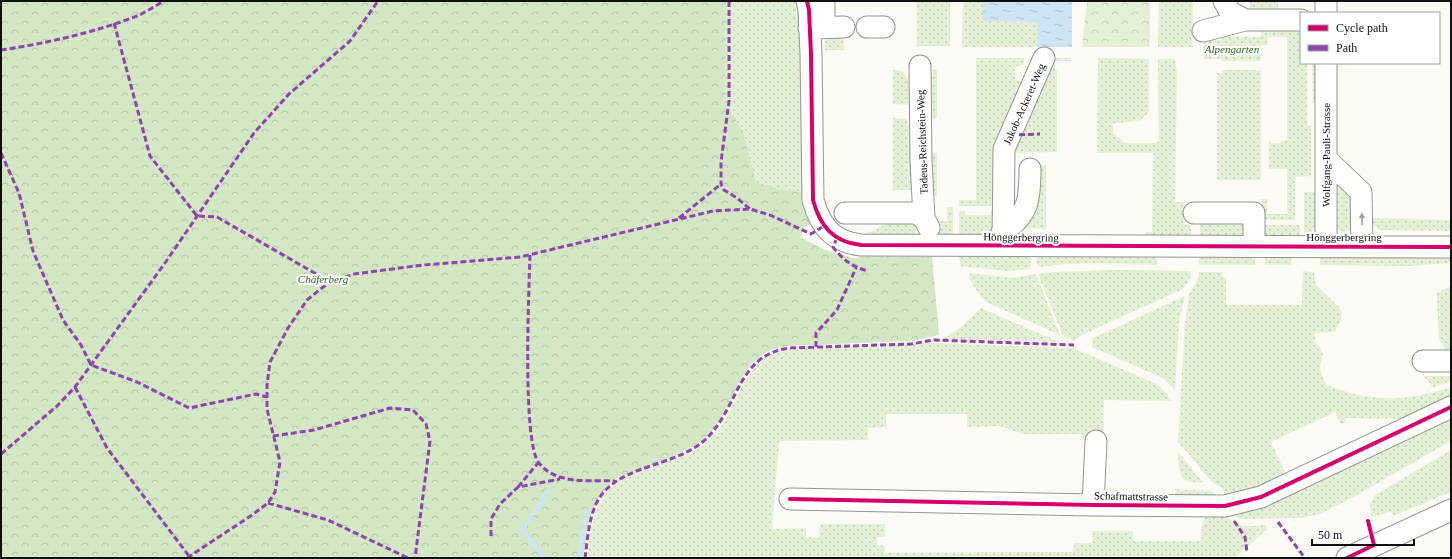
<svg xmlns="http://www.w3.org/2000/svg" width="1452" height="559" font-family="'Times New Roman',serif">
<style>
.grass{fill:url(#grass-dots)}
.forest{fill:url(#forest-crowns)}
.park{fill:url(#park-crowns)}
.water{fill:url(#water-ripples)}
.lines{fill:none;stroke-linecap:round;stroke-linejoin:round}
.stream{stroke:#cce4f3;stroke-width:4}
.minor-casing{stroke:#959592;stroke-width:23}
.minor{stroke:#fefefd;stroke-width:21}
.quiet{stroke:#8e44ad;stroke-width:3;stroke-dasharray:6 3;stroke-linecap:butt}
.cycleway-casing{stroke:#fff;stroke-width:6}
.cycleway{stroke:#d6006c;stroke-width:4}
.oneway{fill:#9e9e9e}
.labels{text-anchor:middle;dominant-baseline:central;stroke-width:4;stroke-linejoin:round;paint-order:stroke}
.park-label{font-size:11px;font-style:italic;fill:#2b6422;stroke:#fff}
.street-label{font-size:11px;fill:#0f0f0f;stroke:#fff}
</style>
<defs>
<pattern id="grass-dots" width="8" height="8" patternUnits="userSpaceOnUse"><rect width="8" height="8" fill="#e3f0d5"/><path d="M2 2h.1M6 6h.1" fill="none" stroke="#c2cdb6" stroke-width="1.8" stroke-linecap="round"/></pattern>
<pattern id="forest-crowns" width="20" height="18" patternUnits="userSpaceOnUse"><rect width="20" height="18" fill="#d3e7c4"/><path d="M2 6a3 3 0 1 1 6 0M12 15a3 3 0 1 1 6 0" fill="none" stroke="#b4c5a7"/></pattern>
<pattern id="park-crowns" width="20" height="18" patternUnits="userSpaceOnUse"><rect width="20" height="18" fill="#e3f0d5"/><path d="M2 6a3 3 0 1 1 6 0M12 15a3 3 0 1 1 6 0" fill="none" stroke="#c2cdb6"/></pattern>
<pattern id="water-ripples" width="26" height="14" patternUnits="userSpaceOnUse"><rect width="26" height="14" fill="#cce4f3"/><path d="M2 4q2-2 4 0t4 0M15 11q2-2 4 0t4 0" fill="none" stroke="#aec2cf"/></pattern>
</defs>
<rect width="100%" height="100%" fill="#fbfaf4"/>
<path class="grass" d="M726 1H798L801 12 803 192 782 190 756 183 743 131 725 103Z
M917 1H950V46H917Z
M972 1H983L984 21 1038 22V47H962L963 3Z
M1159 1H1193L1192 47H1158Z
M1250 1H1278V15H1250Z
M1261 30H1301V63H1307V126H1311V176L1295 177V220H1261V199H1267V214H1287V169H1269V141L1271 143H1280L1281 141 1287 140V37H1268L1267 45H1261V61H1222V59H1204L1203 40H1222V37H1261Z
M825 32H844V50H825Z
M816 57H819C819 89 819 120 819 152 819 165 818 181 820 194 821 206 828 218 837 225 845 232 857 235 867 233 879 231 907 205 916 225 918 231 915 234 912 238H858C847 236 834 231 827 221 810 196 816 92 816 57Z
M976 58H1024V64L1015 67V79L1024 83 998 206H959V200H976Z
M1048 58H1071V61H1055V70H1057V152L1008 153 1038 81 1048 76Z
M1098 58 1149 59V112L1141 120 1113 124V133L1125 143H1157L1159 141 1158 59H1175L1177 73 1175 202H1184V224L1191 225V239H1146V232H1152L1153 153H1097Z
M1312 63H1319V103H1313Z
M893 70 903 71 915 93V105L893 104Z
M933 70H937V118H933C921 100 926 90 933 70Z
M1222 70H1261V180H1217V73H1222Z
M893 118 906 119 916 140 914 190H893Z
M930 153H937V196H930Z
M1037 165H1046V229L1027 228 1020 225Z
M1331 178 1352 197V228L1346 232 1339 231 1334 224Z
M1304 192H1319C1318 209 1322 228 1304 237Z
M947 207H953V239L944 237 936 228 935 221H947Z
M959 211H965V215H991V211H998L995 239H959Z
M1371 218 1451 220V231L1379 230 1373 224Z
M1200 224 1245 225V236L1200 239Z
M1261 225H1300V239L1264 238Z
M958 253 1031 254V266L1028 269 1007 271 961 266Z
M1037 253 1157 254V265C1119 264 1078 261 1040 267L1037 263Z
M1199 254H1255V265H1199Z
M1265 254H1292L1291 265H1265Z
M1320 254 1451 255V263L1410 266 1320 265Z
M1114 270 1191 271V277L1183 289 1086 333 1074 341 1063 336 1038 274 1054 272Z
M1303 271 1314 272 1316 285 1339 307 1342 313 1341 319 1335 332 1315 333V342L1320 347 1323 354C1319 366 1319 374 1327 385 1372 403 1406 402 1451 387V400L1411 419 1345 418V423L1341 424 1335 412 1271 442 1287 477 1227 498 1221 487 1212 482 1178 442 1185 323 1189 295 1199 277V272H1222V278H1226V305H1302Z
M970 273 1013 278 1036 274 1060 335 988 303 980 296 969 278Z
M1451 286V354H1448L1439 338 1437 293Z
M1185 296 1179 321 1175 390 1163 378 1092 347 1093 338Z
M981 308 1059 342 943 339 961 327Z
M931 343 1073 348 1159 385 1172 401 1104 400 1103 438 1083 439V434H1022L1000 426 967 427V414H886V427L868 428V440L779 441 772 529 806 528V537L819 538 820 524H885V537H877V545L885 546V553L1073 552 1074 543H1092V531H1133V541H1201C1202 518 1201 517 1223 511 1237 531 1245 526 1267 525L1266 530 1235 558H587C591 537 591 512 605 495 625 468 679 465 706 443 743 413 734 361 789 350Z
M1424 376H1451V381L1433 387Z
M1451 414V441L1350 499 1320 514 1300 518 1241 519 1235 516 1232 510Z
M1451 450V492L1395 515 1390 512 1372 517 1370 505 1375 495Z
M1178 452 1203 482C1198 482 1191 483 1187 481 1178 478 1178 459 1178 452Z
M1175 489 1211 491 1214 494V499L1176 500Z"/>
<path class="forest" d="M1 1H726L725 103 743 131 756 182 782 190 803 192 810 223 809 225 805 226 800 237 825 250 853 258 875 256 932 257 939 335 912 341 787 346C735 353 739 405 708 435 691 453 640 468 615 479 587 503 589 525 583 558H1Z"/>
<path class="park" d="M1087 1H1150V47H1082Z"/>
<path class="water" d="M983 1H1072V47H1038V22L983 21Z"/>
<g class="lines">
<path class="stream" d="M544 558 522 529 544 499 549 489
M579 558 587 511"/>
<g class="minor-casing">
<path id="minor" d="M807 1 809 10 811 54 813 200C820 226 833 242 861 245L1451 247
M1224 1 1230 12 1245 20
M1326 1V13
M867 27H884
M809 28 844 27
M821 28 824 20V1
M1203 31 1245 20H1301
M1326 63V246
M920 66 921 161 924 218
M1326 159 1361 192 1362 246
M845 213H916L924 218 929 228
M1194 213H1254V246
M1002 232C1029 216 1030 198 1030 169
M1003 245 1004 149 1044 58
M1423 361H1451
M790 499 1093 505 1225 506 1261 497 1451 407
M1093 505 1096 441
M1347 558 1451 510"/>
</g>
<use href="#minor" class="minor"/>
<path class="quiet" d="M729 1V101L721 162V184L724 190 737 198 750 209
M114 23 150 156 197 216 217 217 332 283
M1 50C44 44 96 32 137 16 146 12 155 6 164 1
M1010 135 1040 134
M1 153 19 193 33 251 63 320 81 345 91 365 137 382 189 408 256 394 267 397
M679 218 721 184
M837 238 833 247C842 259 852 267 868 271
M530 255C529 289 522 443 539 463 556 485 590 480 615 481
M816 347V333L837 310 856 268
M75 387 107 448 189 556
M273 436 314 430 390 408 413 410 426 424 430 441 415 558
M1 454 57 406 75 387 165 263 254 133 289 94 350 41 378 1
M518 487 538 463
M268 503 328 520 408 558
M1234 521 1245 537 1247 552
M1278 522 1304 557
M491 536V519L500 504 518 487 560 479
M187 558 252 515 268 503 275 492 280 462 267 409V385L270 362 288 328 307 300 327 284 354 274 423 265 520 257 713 211 750 209 770 215 811 234 824 226
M585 558C588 537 589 508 604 492 628 464 681 465 708 437 739 405 738 354 790 348L911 344 934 340 1074 345"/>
<g class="cycleway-casing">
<path id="cycleway" d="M807 1 809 10 811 54 813 200C820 226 833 242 861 245L1451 247
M790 499 1093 505 1225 506 1261 497 1451 407
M1347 558 1374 545 1368 521"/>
</g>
<use href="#cycleway" class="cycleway"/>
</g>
<defs><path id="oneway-solid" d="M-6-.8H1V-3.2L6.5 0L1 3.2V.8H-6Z"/></defs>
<use class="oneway" href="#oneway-solid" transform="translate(1362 219) rotate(-91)"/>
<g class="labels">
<g class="park-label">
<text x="1232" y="49">Alpengarten</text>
<text x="323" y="279">Chäferberg</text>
</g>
<g class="street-label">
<text transform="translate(1024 104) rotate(-66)">Jakob-Ackeret-Weg</text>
<text transform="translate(922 142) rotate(-92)">Tadeus-Reichstein-Weg</text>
<text transform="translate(1326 155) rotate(-90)">Wolfgang-Pauli-Strasse</text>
<text transform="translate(1021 237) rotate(1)">Hönggerbergring</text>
<text x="1344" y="237">Hönggerbergring</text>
<text transform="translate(1131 496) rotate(1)">Schafmattstrasse</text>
</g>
</g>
<rect width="1452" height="559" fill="none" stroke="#0f0f0f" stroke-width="4"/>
<rect x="1300" y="12" width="140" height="52" fill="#ffffff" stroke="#9f9f9f"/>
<rect x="1308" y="25" width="20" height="6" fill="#d6006c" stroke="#9f9f9f"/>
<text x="1336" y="32" font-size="12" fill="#0f0f0f">Cycle path</text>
<rect x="1308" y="45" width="20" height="6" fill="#8e44ad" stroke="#9f9f9f"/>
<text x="1336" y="52" font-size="12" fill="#0f0f0f">Path</text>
<path d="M1312 539v6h102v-6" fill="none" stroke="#0f0f0f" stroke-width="2"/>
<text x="1318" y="539" font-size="12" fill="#0f0f0f" stroke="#ffffff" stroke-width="3" paint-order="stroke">50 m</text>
</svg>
